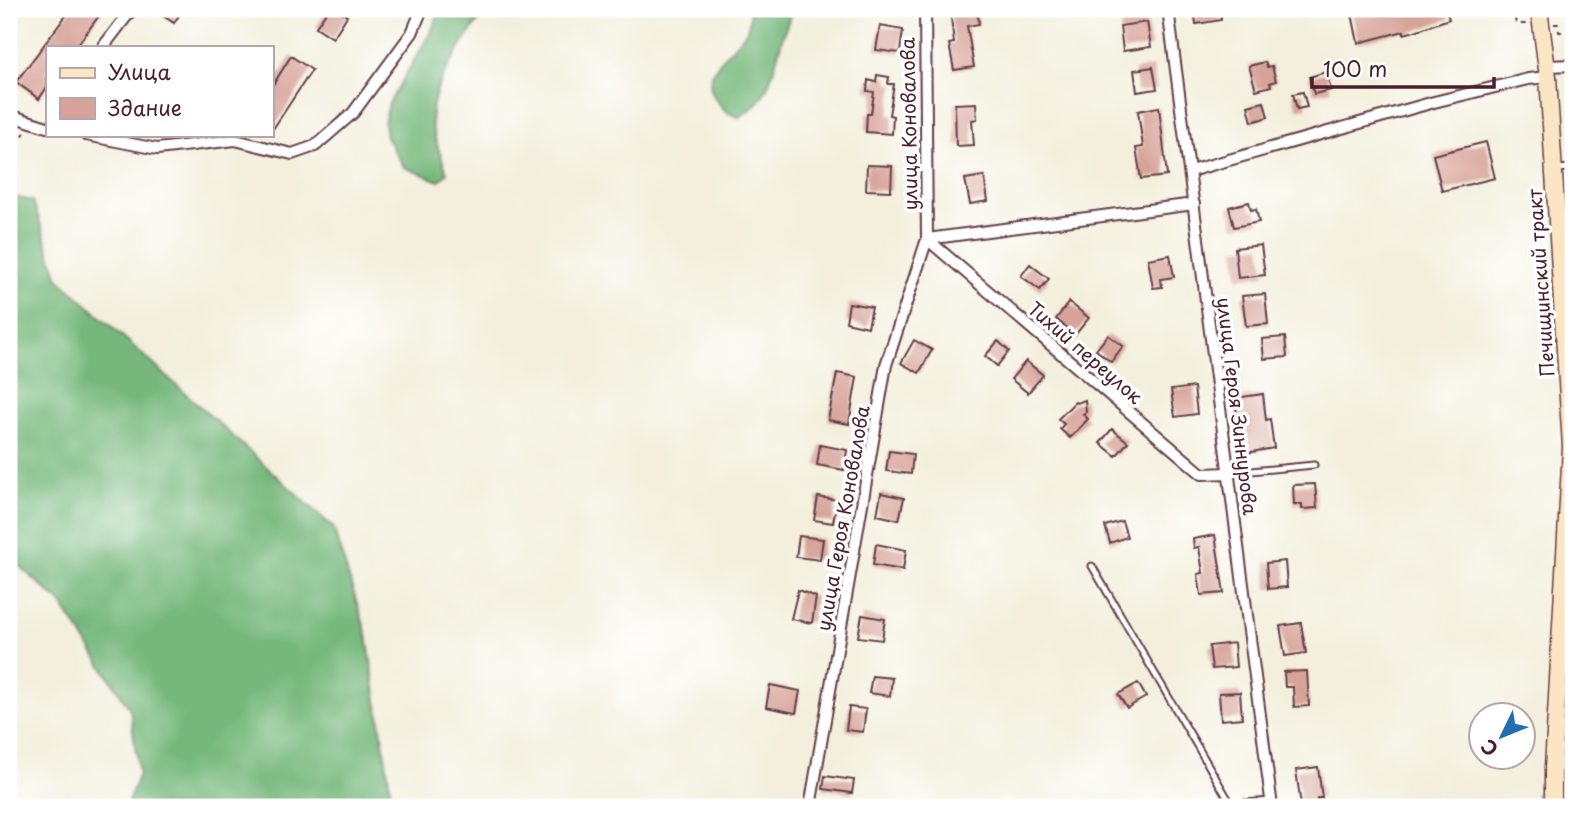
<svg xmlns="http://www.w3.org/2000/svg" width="1582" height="816" font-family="'Playpen Sans',sans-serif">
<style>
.forest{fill:#76b87c;stroke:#606c54;stroke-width:2}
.building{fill:#d7a398}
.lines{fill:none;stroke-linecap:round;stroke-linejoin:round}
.lane-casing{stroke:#633e46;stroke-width:9}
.street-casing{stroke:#633e46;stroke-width:14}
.secondary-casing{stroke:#633e46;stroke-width:19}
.path{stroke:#633e46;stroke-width:2;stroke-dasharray:5 5;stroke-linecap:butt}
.lane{stroke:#fff;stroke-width:5}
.street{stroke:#fff;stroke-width:10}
.secondary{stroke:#fbe6c4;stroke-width:16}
.labels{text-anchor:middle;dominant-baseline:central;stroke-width:7;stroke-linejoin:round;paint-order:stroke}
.street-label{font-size:19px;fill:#4a1f2b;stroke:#fff}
</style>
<rect width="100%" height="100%" fill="#fff"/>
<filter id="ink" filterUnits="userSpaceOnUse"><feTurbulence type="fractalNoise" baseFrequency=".0143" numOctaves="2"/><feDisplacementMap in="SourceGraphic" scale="14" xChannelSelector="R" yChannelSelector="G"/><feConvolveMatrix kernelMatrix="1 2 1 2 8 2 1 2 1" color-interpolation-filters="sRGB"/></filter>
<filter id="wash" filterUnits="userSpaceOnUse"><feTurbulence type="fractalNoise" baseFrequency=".00686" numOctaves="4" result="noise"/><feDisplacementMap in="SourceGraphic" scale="28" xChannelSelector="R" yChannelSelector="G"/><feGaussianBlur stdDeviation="1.57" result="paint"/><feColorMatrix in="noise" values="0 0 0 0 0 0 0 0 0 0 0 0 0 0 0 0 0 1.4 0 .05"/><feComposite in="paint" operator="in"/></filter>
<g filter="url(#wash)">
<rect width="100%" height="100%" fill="#f3efdc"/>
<path class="forest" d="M441 9H486C466 41 426 87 432 126 435 142 442 158 447 173L439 181 404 167 386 137 384 123 389 103 431 32Z
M750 9H794C779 33 776 84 757 103 752 108 745 113 739 117 728 114 725 111 718 102 694 73 733 53 747 30 750 24 749 16 750 9Z
M9 196 33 201 58 278 333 527 367 635 393 807H126L139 774 130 709 61 603 9 557Z"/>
<g id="blocks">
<path class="building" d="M71 9H104L76 47H47V87L39 99 16 82Z
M153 9H183L174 23Z
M328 9H337L347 16 333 38 316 27Z
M950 9H977L979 24 967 26 974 67 954 70 949 44 954 43Z
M1194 9H1220L1221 20 1196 24Z
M1351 9H1363L1364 11 1372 9H1446L1449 19 1415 31 1404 34V31L1358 43Z
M1147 22 1151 47 1123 51 1120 26Z
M880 26 903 30 900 53 876 50Z
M291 56 312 70 271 132V88Z
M1265 62 1267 67 1272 66 1276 81 1270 83 1271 86 1256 90 1249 66Z
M1153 67 1157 89 1137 92 1134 70Z
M1326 72 1331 90 1314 94 1309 77Z
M877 75 889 77 888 84H894L889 115 893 116 892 134 866 132 867 114H871L874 92 867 91 868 80 876 82Z
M1303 92 1307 107 1297 109 1293 94Z
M1264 102 1268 117 1252 122 1248 106Z
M976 103 977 119 972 120 974 145 956 146 955 104Z
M1159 107 1167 176 1141 179 1136 148 1143 147 1138 111Z
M1486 142 1495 178 1442 191 1433 155Z
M867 165 892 166 891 191 866 190Z
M984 176 988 201 970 204 965 179Z
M1249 202 1251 210 1256 209 1259 222 1234 227 1229 207Z
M1261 245 1265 275 1238 278 1235 248Z
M1170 255 1174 277 1161 279 1162 287 1153 288 1148 259Z
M1030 264 1049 279 1040 290 1021 276Z
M1265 294 1268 324 1246 326 1242 296Z
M1069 302 1089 318 1075 335 1056 319Z
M849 303 872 307 868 327 846 322Z
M1108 335 1123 346 1111 362 1096 350Z
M1285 337 1287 357 1264 359 1262 339Z
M914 340 932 350 919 373 901 363Z
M998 341 1009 351 997 366 985 356Z
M1026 361 1043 375 1028 393 1011 379Z
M837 373 857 377 849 424 828 420Z
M1194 387 1197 414 1175 417 1171 390Z
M1263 394 1266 420 1270 419 1274 448 1246 453 1241 416 1237 417 1235 398Z
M1085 400 1086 412 1083 414 1088 419 1070 438 1060 429 1064 424 1058 419 1075 402 1077 403Z
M1112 429 1128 442 1116 456 1100 443Z
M820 445 847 450 844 470 817 465Z
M889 451 913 454 911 474 886 471Z
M1315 484 1317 508 1302 509V504H1294L1293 485Z
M881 493 904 498 899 520 877 515Z
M818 497 837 500 833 523 814 520Z
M1122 521 1127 537 1110 543 1105 526Z
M1215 535 1224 593 1201 595 1198 574 1203 573 1199 547 1194 548 1193 539Z
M799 536 823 539 820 560 796 557Z
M876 544 906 550 903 570 873 565Z
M1285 561 1287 587 1268 589 1266 563Z
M798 590 816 597 812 623 791 619Z
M862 615 885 619 882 640 858 637Z
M1301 623 1306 653 1285 656 1280 626Z
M1234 643 1236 667 1212 669 1209 646Z
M1307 671 1309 706 1294 707 1293 687H1285L1284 672Z
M872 676 892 678 890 696 869 693Z
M1138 683 1146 697 1127 708 1118 694Z
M770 685 800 691 796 713 766 707Z
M1240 692 1242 718 1221 720 1219 693Z
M849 707 866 709 863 732 846 730Z
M1318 767 1322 798H1317L1318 804 1301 806 1296 770Z
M825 776 854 780 852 793 823 789Z"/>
</g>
</g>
<g filter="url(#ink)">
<use href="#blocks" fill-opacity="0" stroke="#633e46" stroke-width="2"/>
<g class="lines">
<g class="lane-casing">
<path id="lane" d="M1555 169 1573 168
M1230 473 1314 465
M1092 566 1231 804 1272 801"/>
</g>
<g class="street-casing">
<path id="street" d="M1168 9 1272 807
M103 47 132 9
M1547 66 1573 65
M9 115 47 127
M86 135 157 149 235 140 292 154 315 146 353 113 412 33 422 9
M1190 171 1434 102 1528 79 1548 77
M927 239 1202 474 1229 473
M927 239 1194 204
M810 807 886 365 927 239 925 9"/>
</g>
<g class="secondary-casing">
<path id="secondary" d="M1539 9 1548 77 1571 447 1553 768V807"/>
</g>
<path class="path" d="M1513 9 1516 24H1527
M1554 24H1558L1559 32H1573
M9 150 25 133"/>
<use href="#lane" class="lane"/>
<use href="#street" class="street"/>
<use href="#secondary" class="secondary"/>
</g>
</g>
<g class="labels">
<g class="street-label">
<text transform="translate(908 124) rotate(-91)">улица Коновалова</text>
<text transform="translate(1540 283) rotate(-94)">Печищинский тракт</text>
<text transform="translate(1086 352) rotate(41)">Тихий переулок</text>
<text transform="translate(1238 406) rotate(83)">улица Героя Зиннурова</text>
<text transform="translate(842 518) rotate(-80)">улица Героя Коновалова</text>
</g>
</g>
<rect width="1582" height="816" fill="none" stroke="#fff" stroke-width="35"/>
<rect x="46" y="46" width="228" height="91" fill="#ffffff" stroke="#b7a5aa" stroke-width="2"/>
<rect x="60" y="68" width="35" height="10" fill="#fbe6c4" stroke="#b7a5aa" stroke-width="2"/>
<text x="108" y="80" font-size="21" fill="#4a1f2b">Улица</text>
<rect x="60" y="98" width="35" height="21" fill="#d7a398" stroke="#b7a5aa" stroke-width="2"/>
<text x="108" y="116" font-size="21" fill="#4a1f2b">Здание</text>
<g transform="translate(1502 736) rotate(227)"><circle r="33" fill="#ffffff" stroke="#b7a5aa" stroke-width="2"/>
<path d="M0-5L12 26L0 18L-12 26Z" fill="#1f6fb2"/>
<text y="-10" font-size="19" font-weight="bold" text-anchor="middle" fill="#4a1f2b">С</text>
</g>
<path d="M1312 77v10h182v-10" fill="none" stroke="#4a1f2b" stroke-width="3.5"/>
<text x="1323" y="77" font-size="21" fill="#4a1f2b" stroke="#ffffff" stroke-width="5" paint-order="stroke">100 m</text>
</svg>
